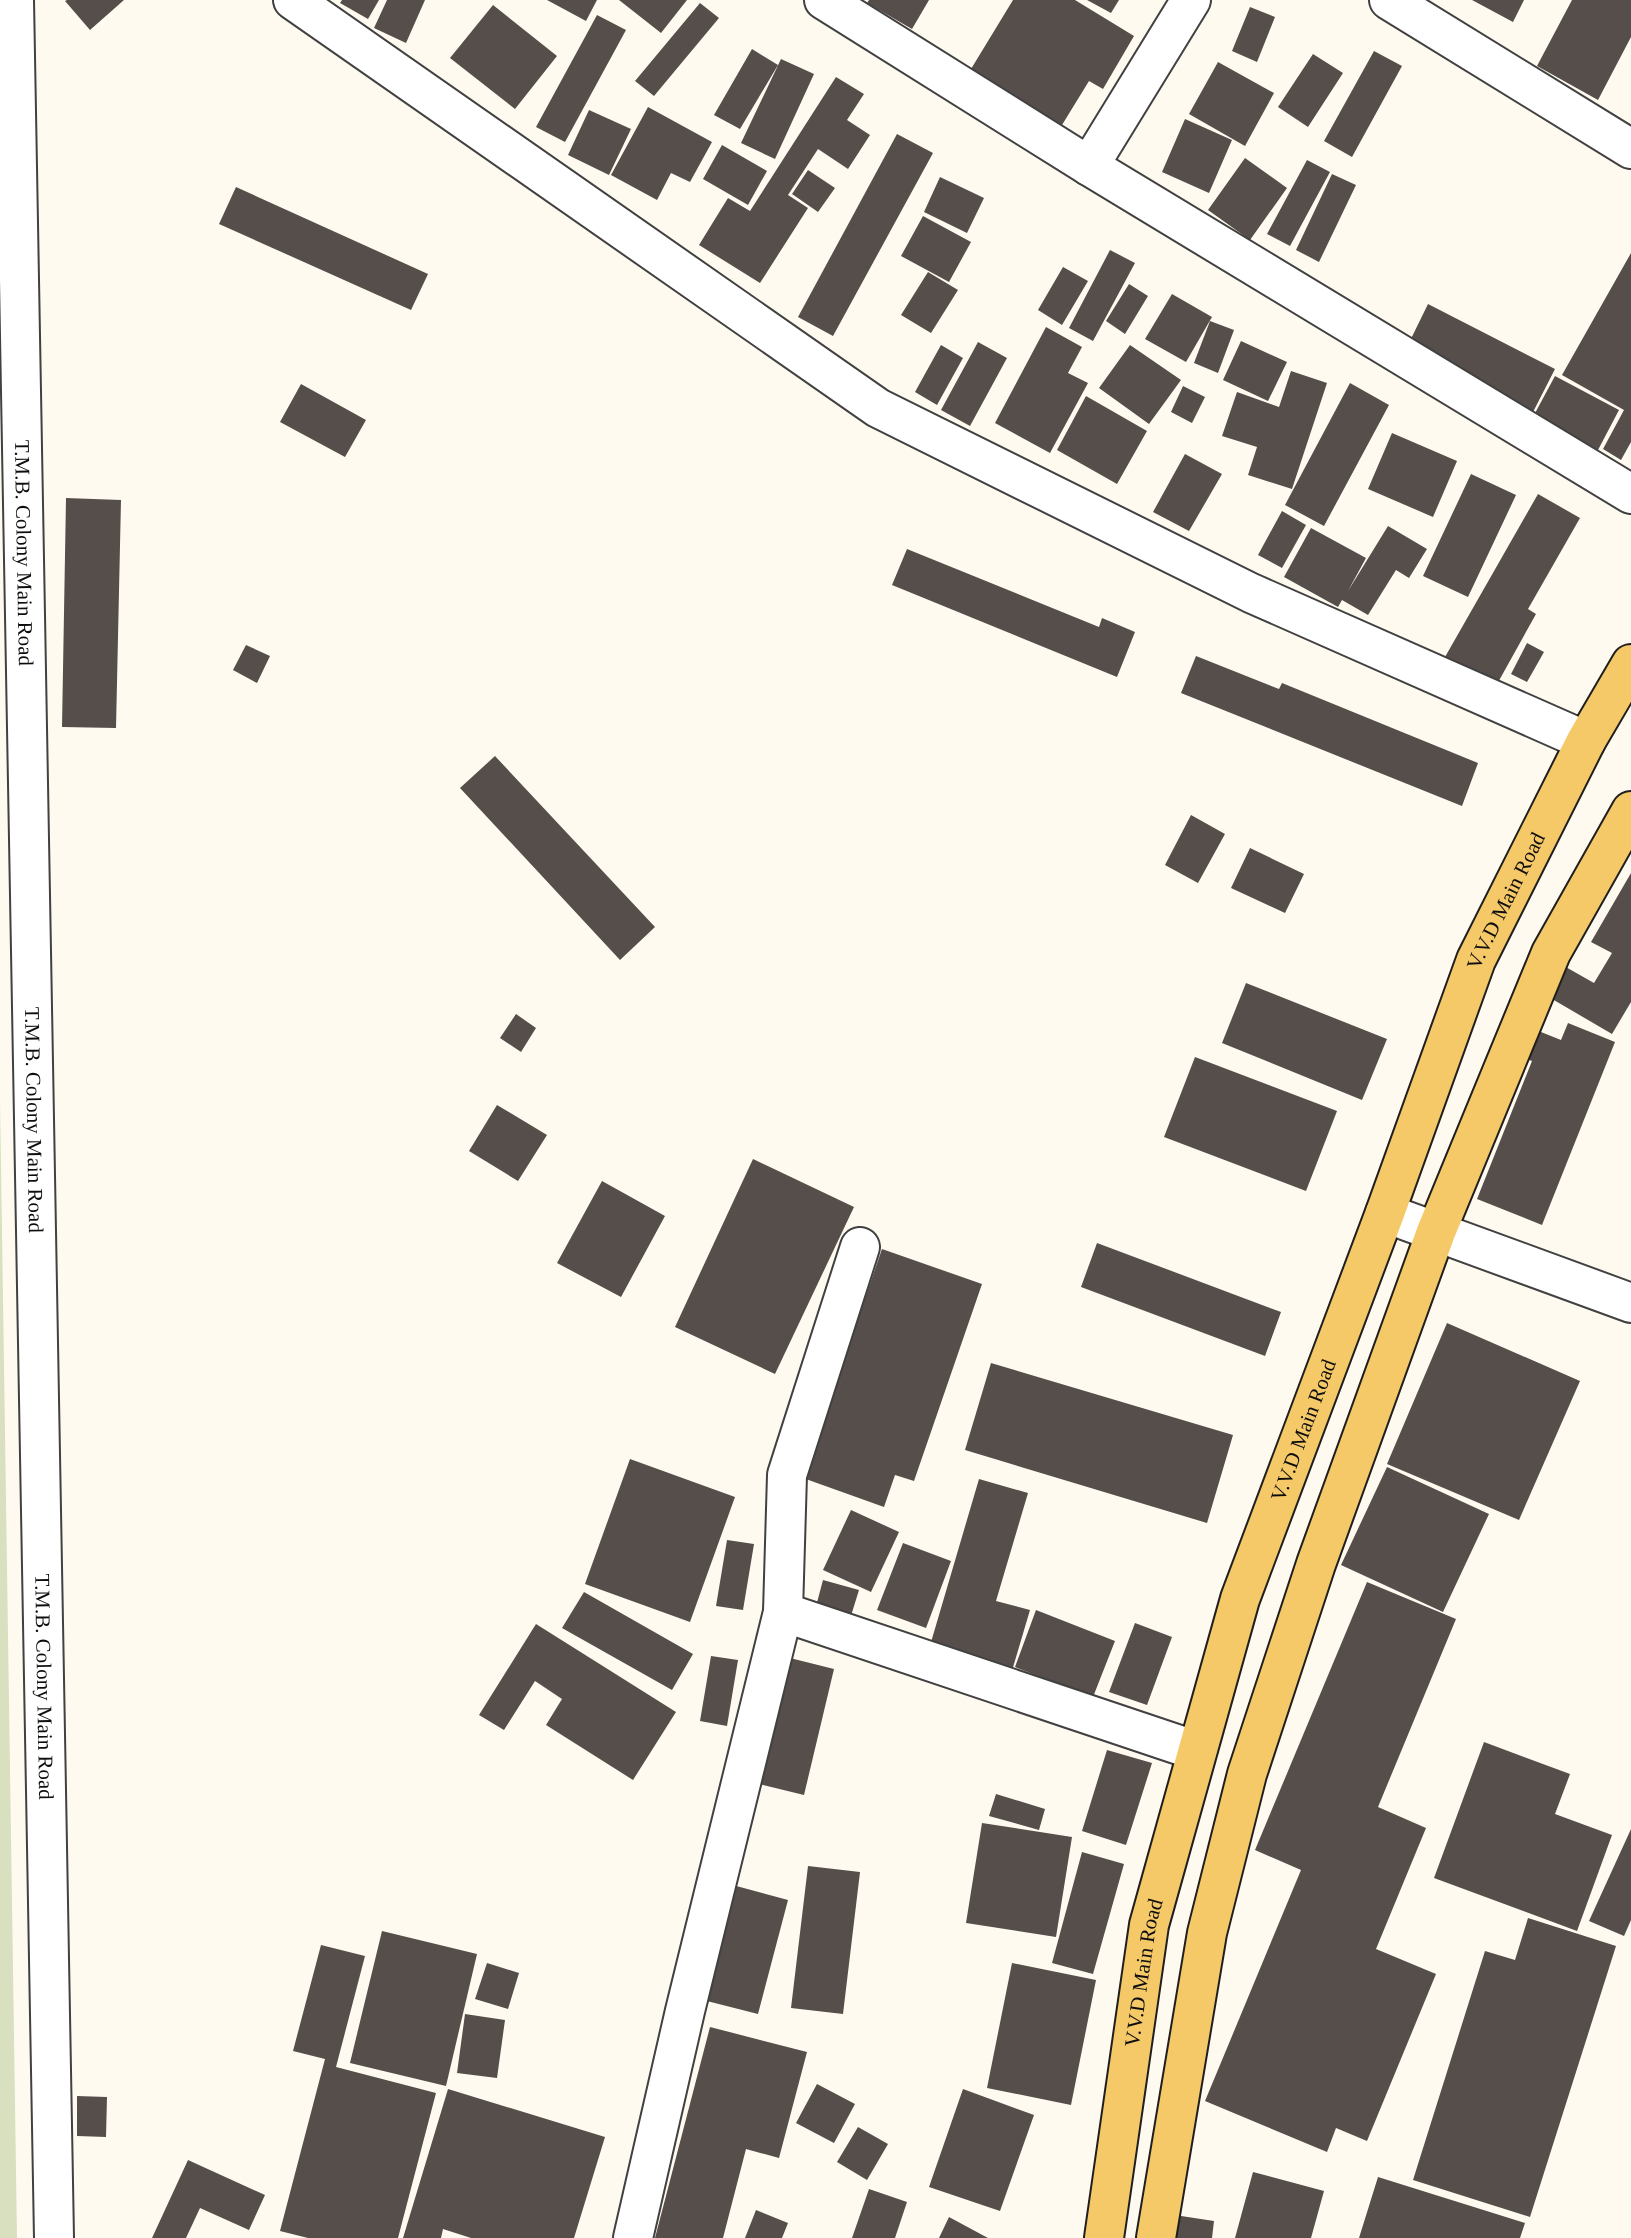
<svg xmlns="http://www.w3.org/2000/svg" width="1631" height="2238" font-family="Georgia,serif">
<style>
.cemetery{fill:#d8e0c0}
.building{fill:#564e4a}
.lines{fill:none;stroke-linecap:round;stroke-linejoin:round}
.minor-casing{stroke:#414141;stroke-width:42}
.major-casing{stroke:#1f1f1f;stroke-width:42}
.minor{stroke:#fff;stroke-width:38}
.major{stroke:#f5c868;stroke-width:38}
.labels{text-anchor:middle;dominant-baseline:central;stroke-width:7;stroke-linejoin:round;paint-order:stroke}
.street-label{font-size:21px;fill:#0e0e0e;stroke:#fff}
</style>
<rect width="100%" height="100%" fill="#fffaef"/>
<path class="cemetery" d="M0 1098 17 2238H0Z"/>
<path class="building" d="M67 0H124L90 30 65 1Z
M342 0H379L368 19 340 3Z
M387 0H425L406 43 374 28Z
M547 0H597L586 21Z
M619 0H687L661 33Z
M869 0H929L912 29 867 3Z
M1013 0H1075L1134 36 1103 89 1089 81 1062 125 971 69Z
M1087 0H1119L1111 13Z
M1472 0H1524L1513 22Z
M1572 0H1631V37L1598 100 1537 66Z
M700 3 719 18 654 96 635 81Z
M493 5 557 56 515 109 450 58Z
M1250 7 1275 17 1257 62 1232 51Z
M597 15 626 30 565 142 536 127Z
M752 49 778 65 740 129 714 115Z
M1374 51 1402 66 1352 157 1324 141Z
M1313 54 1343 73 1308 127 1278 107Z
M781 59 814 74 775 159 741 143Z
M1218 62 1274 93 1245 146 1189 114Z
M836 77 864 94 847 120 870 135 848 169 818 149 788 195 808 208 760 283 699 245 728 198 750 211Z
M648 107 712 142 690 182 671 173 657 200 611 175Z
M589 110 631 129 609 175 568 155Z
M1185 119 1232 140 1209 193 1162 172Z
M897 134 933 153 833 336 798 317Z
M722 145 767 171 748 205 703 179Z
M1245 158 1287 188 1250 240 1208 210Z
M1307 160 1330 172 1290 246 1267 234Z
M808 170 835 188 818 212 792 194Z
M1332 174 1356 185 1319 262 1296 250Z
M940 177 984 198 967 233 924 212Z
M236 187 428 274 411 310 219 224Z
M923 216 971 242 949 282 901 256Z
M1110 250 1135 263 1093 341 1069 328Z
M1631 253V442L1621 460 1603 449 1624 410 1562 375Z
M1063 267 1088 281 1062 325 1038 310Z
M928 272 958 290 931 333 901 315Z
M1129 284 1148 296 1125 334 1106 321Z
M1172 294 1212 317 1186 362 1145 339Z
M1428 304 1555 369 1531 416 1405 351Z
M1210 321 1234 330 1218 373 1194 363Z
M1046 327 1082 347 1068 373 1088 383 1050 453 995 423Z
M1241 341 1287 362 1268 401 1223 380Z
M978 342 1007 358 970 426 941 410Z
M941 345 963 358 937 405 915 392Z
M1130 345 1181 380 1149 424 1099 388Z
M1291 371 1327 383 1292 489 1248 475 1257 447 1222 436 1237 392 1279 407Z
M1555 376 1619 410 1598 450 1534 415Z
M1350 383 1389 405 1324 526 1285 505Z
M301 384 366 420 345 457 280 422Z
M1183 386 1205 397 1192 423 1171 412Z
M1086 396 1147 431 1117 484 1057 450Z
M1392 433 1457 461 1433 517 1368 489Z
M1185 454 1222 474 1189 531 1153 512Z
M1471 474 1516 495 1468 597 1423 576Z
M1538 494 1580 518 1528 609 1536 614 1496 686 1445 657Z
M66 498 121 500 116 728 62 727Z
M1282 511 1306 525 1282 568 1258 555Z
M1388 526 1427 549 1409 578 1396 570 1368 615 1342 600 1338 607 1284 577 1311 528 1366 558 1348 591Z
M907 549 1099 627 1102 618 1135 632 1117 677 892 585Z
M1527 643 1544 652 1527 682 1511 674Z
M246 645 270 656 257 683 233 670Z
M1196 656 1279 689 1282 683 1478 763 1462 806 1181 693Z
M495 756 655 927 620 960 460 788Z
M1191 815 1225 834 1198 883 1165 865Z
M1250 848 1304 874 1285 913 1231 888Z
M1631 873V1002L1612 1034 1547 996 1564 966 1594 983 1612 953 1591 942Z
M1246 983 1387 1039 1362 1100 1222 1043Z
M516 1014 536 1028 521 1052 500 1038Z
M1568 1023 1615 1042 1542 1225 1477 1199 1532 1061 1520 1057 1531 1028 1561 1040Z
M1195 1057 1337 1111 1306 1191 1164 1137Z
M497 1105 547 1135 518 1181 469 1151Z
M753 1159 854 1207 775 1374 675 1327Z
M602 1181 665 1216 621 1297 557 1263Z
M1097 1243 1281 1312 1265 1356 1081 1287Z
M882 1249 982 1284 914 1481 895 1475 884 1507 803 1478Z
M1447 1323 1580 1381 1519 1520 1387 1464Z
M991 1363 1233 1435 1207 1523 965 1450Z
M630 1459 735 1497 690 1622 585 1584Z
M1387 1467 1489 1514 1443 1612 1341 1565Z
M979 1479 1028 1493 996 1601 1030 1610 1011 1674 929 1649Z
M851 1510 899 1532 871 1592 823 1570Z
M727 1540 754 1544 743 1610 716 1606Z
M903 1543 951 1561 926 1628 877 1610Z
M823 1580 859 1590 850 1619 815 1610Z
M1367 1582 1456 1619 1378 1807 1426 1828 1376 1949 1436 1974 1367 2141 1336 2128 1327 2152 1205 2101 1301 1870 1255 1850Z
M584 1592 693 1654 672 1690 562 1628Z
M1036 1610 1115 1641 1093 1697 1015 1667Z
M1135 1623 1172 1637 1147 1705 1109 1692Z
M536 1624 676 1712 633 1780 546 1725 562 1699 535 1681 504 1730 479 1715Z
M711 1656 738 1660 727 1726 700 1721Z
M786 1657 834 1669 804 1795 755 1783Z
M1484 1742 1570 1774 1555 1814 1612 1835 1577 1931 1434 1878Z
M1107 1750 1152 1763 1126 1845 1082 1831Z
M996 1794 1045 1809 1039 1830 989 1816Z
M982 1823 1072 1837 1056 1937 966 1923Z
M1631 1829V1920L1624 1936 1589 1921Z
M1082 1852 1124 1864 1093 1974 1052 1963Z
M808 1866 860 1872 843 2014 791 2008Z
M729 1884 788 1900 758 2014 699 1999Z
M1528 1918 1616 1946 1530 2217 1413 2180 1485 1951 1515 1960Z
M382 1931 477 1954 446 2086 350 2063Z
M321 1945 365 1956 336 2067 436 2093 398 2238H308L280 2231 325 2059 293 2051Z
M487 1963 519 1973 508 2009 475 1999Z
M1012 1963 1096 1980 1071 2105 987 2088Z
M465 2014 505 2020 497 2078 457 2073Z
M710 2027 807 2052 779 2158 746 2149 723 2238H655Z
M817 2084 855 2104 834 2143 796 2123Z
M448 2089 605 2137 574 2238H471L443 2229 441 2238H403Z
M963 2089 1034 2115 1000 2211 929 2187Z
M77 2096 107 2097 106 2137 77 2136Z
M858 2127 888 2144 867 2180 837 2162Z
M188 2160 265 2195 249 2230 200 2208 186 2238H152Z
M1253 2172 1324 2191 1311 2238H1235Z
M1378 2177 1525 2223 1520 2238H1359Z
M869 2189 907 2202 895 2238H852Z
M756 2210 788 2223 782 2238H745Z
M1168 2214 1214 2221 1212 2238H1165Z
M949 2217 988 2238H939Z"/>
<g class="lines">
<g class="minor-casing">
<g id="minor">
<path id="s1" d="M14 0 54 2238"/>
<path d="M293 0 878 408 1251 593 1586 741"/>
<path d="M824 0 1089 166 1631 494"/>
<path d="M1389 0 1631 149"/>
<path d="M1089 166 1191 0"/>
<path d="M1385 1213 1631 1303"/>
<path d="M860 1247 787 1475 783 1612 1197 1751"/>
<path d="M633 2238 685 2011 783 1612"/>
</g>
</g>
<g class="major-casing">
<g id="major">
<path id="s2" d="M1104 2238 1149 1925 1240 1599 1385 1213 1476 960 1586 741 1631 664"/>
<path d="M1156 2238 1207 1933 1247 1774 1316 1564 1436 1232 1551 953 1631 811"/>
</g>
</g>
<use href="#minor" class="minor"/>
<use href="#major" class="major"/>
</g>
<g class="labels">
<g class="street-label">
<text stroke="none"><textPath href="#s1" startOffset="553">T.M.B. Colony Main Road</textPath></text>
<text stroke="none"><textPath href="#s2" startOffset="1402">V.V.D Main Road</textPath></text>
<text stroke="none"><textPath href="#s1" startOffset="1120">T.M.B. Colony Main Road</textPath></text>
<text stroke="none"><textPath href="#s2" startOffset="835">V.V.D Main Road</textPath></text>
<text stroke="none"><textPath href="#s1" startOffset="1687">T.M.B. Colony Main Road</textPath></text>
<text stroke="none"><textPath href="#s2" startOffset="268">V.V.D Main Road</textPath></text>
</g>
</g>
</svg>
